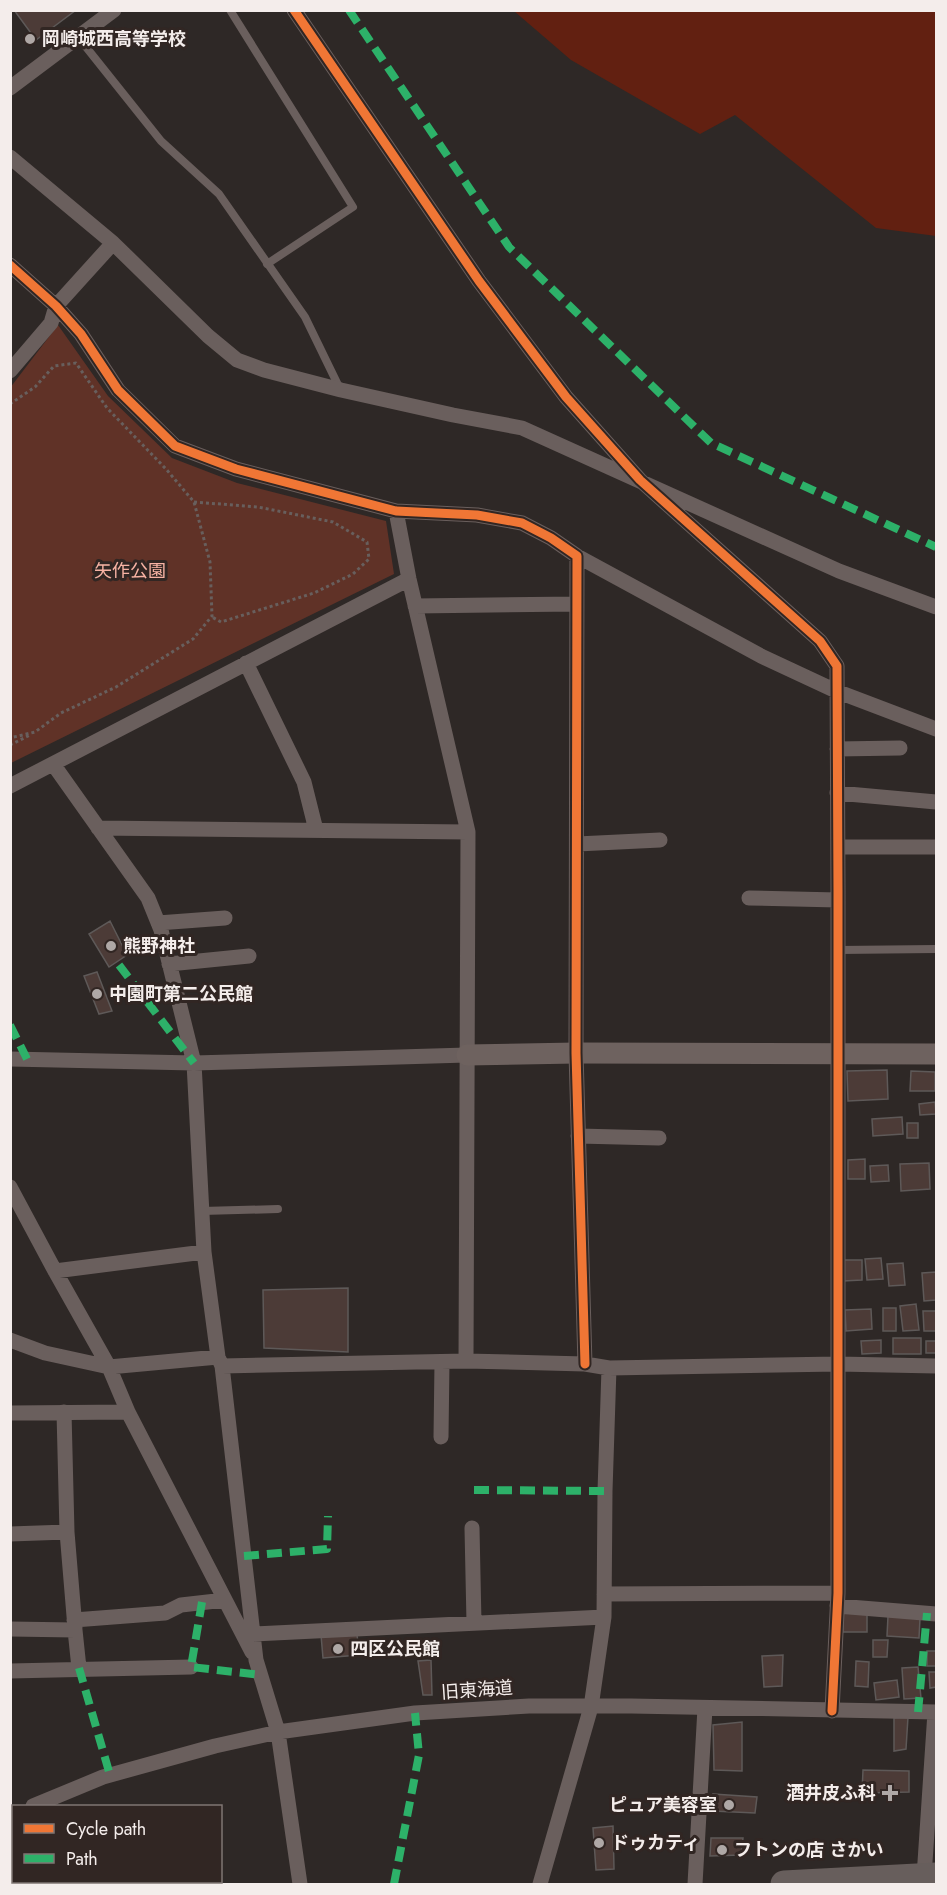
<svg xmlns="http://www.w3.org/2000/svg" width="947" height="1895" font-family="Jost,'Noto Sans JP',sans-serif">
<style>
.green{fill:#603227}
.water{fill:#622011}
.building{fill:#4c3b37;stroke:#5e5958;stroke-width:1.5}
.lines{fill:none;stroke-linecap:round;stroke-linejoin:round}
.path{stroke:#685f5d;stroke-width:3;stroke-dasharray:3 3;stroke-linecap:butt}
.lane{stroke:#6a5f5d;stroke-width:8}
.street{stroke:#6a5f5d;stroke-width:15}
.secondary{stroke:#6e625f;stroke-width:21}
.highway{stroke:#675e5c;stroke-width:27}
.quiet{stroke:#2db169;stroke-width:8;stroke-dasharray:15 8;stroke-linecap:butt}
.cycleway-casing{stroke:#312623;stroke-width:13}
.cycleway{stroke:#f07635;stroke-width:9}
.poi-dot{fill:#afa8a6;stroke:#312623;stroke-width:2}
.labels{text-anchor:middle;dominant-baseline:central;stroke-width:6;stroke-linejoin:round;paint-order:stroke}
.poi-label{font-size:18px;font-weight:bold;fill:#f4edeb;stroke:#312623;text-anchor:start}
.park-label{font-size:18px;fill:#f6b2a3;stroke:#312623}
.street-label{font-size:18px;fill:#f4edeb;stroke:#312623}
</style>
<rect width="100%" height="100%" fill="#2e2826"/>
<path class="green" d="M58 325 108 396 172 458 237 483 386 521 394 574 11 763 10 388Z"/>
<path class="water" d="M514 11H936V236L876 228 735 115 700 134 571 60Z"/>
<path class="building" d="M14 10H76L36 40Z
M110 921 127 955 109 967 89 934Z
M97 972 112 1011 99 1014 84 976Z
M887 1070 888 1099 848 1101 847 1071Z
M911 1071 935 1072V1091H910Z
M935 1102 936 1114 920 1115 919 1104Z
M902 1117 903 1134 873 1136 872 1119Z
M907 1123H918V1138H907Z
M865 1159V1179H848V1160Z
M929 1163 930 1189 901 1191 900 1164Z
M888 1165 889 1181 871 1182 870 1166Z
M881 1258 883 1279 867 1280 865 1259Z
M842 1260H862V1280L843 1281Z
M903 1263 905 1285 889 1286 887 1264Z
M936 1272V1300L924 1301 922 1273Z
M348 1288V1352L264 1348 263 1290Z
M916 1304 919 1330 903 1331 900 1306Z
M883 1308H896V1331H883Z
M871 1309 872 1329 846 1331 845 1310Z
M923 1311H936V1331H924Z
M893 1338H921V1354H893Z
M881 1340V1353L862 1354 861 1341Z
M926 1341H936V1353H926Z
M843 1612H867V1632H843Z
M888 1616 920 1618 919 1638 887 1636Z
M357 1634 359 1655 323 1658 321 1635Z
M873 1640H888L887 1657H873Z
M927 1651H936V1666H927Z
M783 1655 782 1686 764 1687 762 1656Z
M431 1660 432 1695H423L418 1661Z
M856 1661 869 1662 868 1687 855 1686Z
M918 1667 921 1698 904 1699 902 1668Z
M929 1672H936V1687L930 1688Z
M897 1680 899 1697 876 1700 874 1683Z
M908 1717 906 1749 894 1751V1718Z
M742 1722V1771L714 1770 713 1725Z
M863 1770 909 1771V1792L862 1793Z
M713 1794 757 1797 755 1813 713 1811Z
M613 1826 614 1869 596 1870 593 1828Z
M711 1838H743L741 1855 710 1856Z"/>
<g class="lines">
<path class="path" d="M10 404 35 387 54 366 76 363 107 408 166 469 194 502 210 562 212 616 193 639 116 687 61 713 35 732 10 738
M194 502 258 507 333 522 367 542 369 559 353 574 314 593 221 622 212 617
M10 745 30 735"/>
<path class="lane" d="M230 10 353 207 267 264
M78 37 161 141 219 194 305 317 340 389
M838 950 936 949
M202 1211 278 1209"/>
<path class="street" d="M294 10 479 281 566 397 640 480 820 641 837 666 838 890V1593L832 1711
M10 88 114 10
M10 157 113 243 208 336 237 360 264 370 341 390 453 415 522 428 839 571 936 607
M10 265 56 306 81 334 118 390 175 446 236 469 396 511 477 515 522 523 551 538 577 556 576 1053 585 1364
M10 371 51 323 56 306 113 243
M396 511 409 579 468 832 466 1361
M577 556 761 656 836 691 936 729
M415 606 577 604
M246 663 304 782 316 830
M837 749 900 748
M53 764 148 898 161 930 194 1063 204 1252 218 1357 222 1366 256 1660 278 1732 300 1884
M10 786 409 579
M837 793 936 802
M98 828 468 832
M577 844 660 840
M838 847H936
M749 898 838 900
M158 923 225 918
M169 964 249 956
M10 1059 194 1063 467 1055
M578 1136 659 1138
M10 1187 55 1271 109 1367 128 1412 252 1652
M55 1271 204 1252
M10 1340 45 1353 109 1367 218 1357
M222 1366 466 1361 585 1364 609 1368 838 1364 936 1366
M10 1413 128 1412
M441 1437 442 1362
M472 1528 474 1623
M67 1532 75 1628
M10 1534 67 1532 64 1412
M604 1594 838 1593
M837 1606 936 1614
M74 1620 165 1613 181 1605 225 1600
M10 1629 75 1630 79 1668
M253 1634 604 1617
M10 1671 191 1667
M33 1806 103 1777 215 1746 278 1732 415 1713 529 1706H631L936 1712
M10 1817 14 1816
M924 1877 935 1712
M540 1884 591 1707 604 1617 605 1491 609 1368
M695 1884 705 1708"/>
<path class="secondary" d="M467 1055 576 1053 936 1054"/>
<path class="highway" d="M784 1884 936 1876"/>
<path class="quiet" d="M349 10 509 247 711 443 936 547
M119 965 194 1063
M10 1025 27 1059
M474 1490 605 1491
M244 1556 327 1549 328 1516
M202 1602 191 1667 261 1675
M79 1668 110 1775
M918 1712 927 1613
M394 1884 419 1755 415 1713"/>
<g class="cycleway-casing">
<path id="cycleway" d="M294 10 479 281 566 397 640 480 820 641 837 666 838 890V1593L832 1711
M10 265 56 306 81 334 118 390 175 446 236 469 396 511 477 515 522 523 551 538 577 556 576 1053 585 1364"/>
</g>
<use href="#cycleway" class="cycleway"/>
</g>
<g class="poi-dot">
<circle cx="30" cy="39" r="6"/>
<circle cx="111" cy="946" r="6"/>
<circle cx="97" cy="994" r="6"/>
<circle cx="338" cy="1649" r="6"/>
<path d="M887 1784h6v6h6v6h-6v6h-6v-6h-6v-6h6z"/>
<circle cx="729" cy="1805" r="6"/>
<circle cx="599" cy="1843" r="6"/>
<circle cx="722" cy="1850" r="6"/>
</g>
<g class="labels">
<g class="poi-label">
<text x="42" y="39">岡崎城西高等学校</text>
<text x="123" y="946">熊野神社</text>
<text x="109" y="994">中園町第二公民館</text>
<text x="350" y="1649">四区公民館</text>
<text x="876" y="1793" text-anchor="end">酒井皮ふ科</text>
<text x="717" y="1805" text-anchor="end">ピュア美容室</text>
<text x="611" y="1843">ドゥカティ</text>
<text x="734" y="1850">フトンの店 さかい</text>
</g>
<g class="park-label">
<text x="130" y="571">矢作公園</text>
</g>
<g class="street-label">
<text transform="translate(477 1690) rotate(-4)">旧東海道</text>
</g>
</g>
<rect width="947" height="1895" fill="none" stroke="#f4edeb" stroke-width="24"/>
<rect x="12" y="1805" width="210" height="78" fill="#312623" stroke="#7f7673" stroke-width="1.5"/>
<rect x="24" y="1824" width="30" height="9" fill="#f07635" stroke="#7f7673" stroke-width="1.5"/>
<text x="66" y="1835" font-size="18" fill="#f4edeb">Cycle path</text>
<rect x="24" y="1854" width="30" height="9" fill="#2db169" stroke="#7f7673" stroke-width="1.5"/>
<text x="66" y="1865" font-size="18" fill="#f4edeb">Path</text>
</svg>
